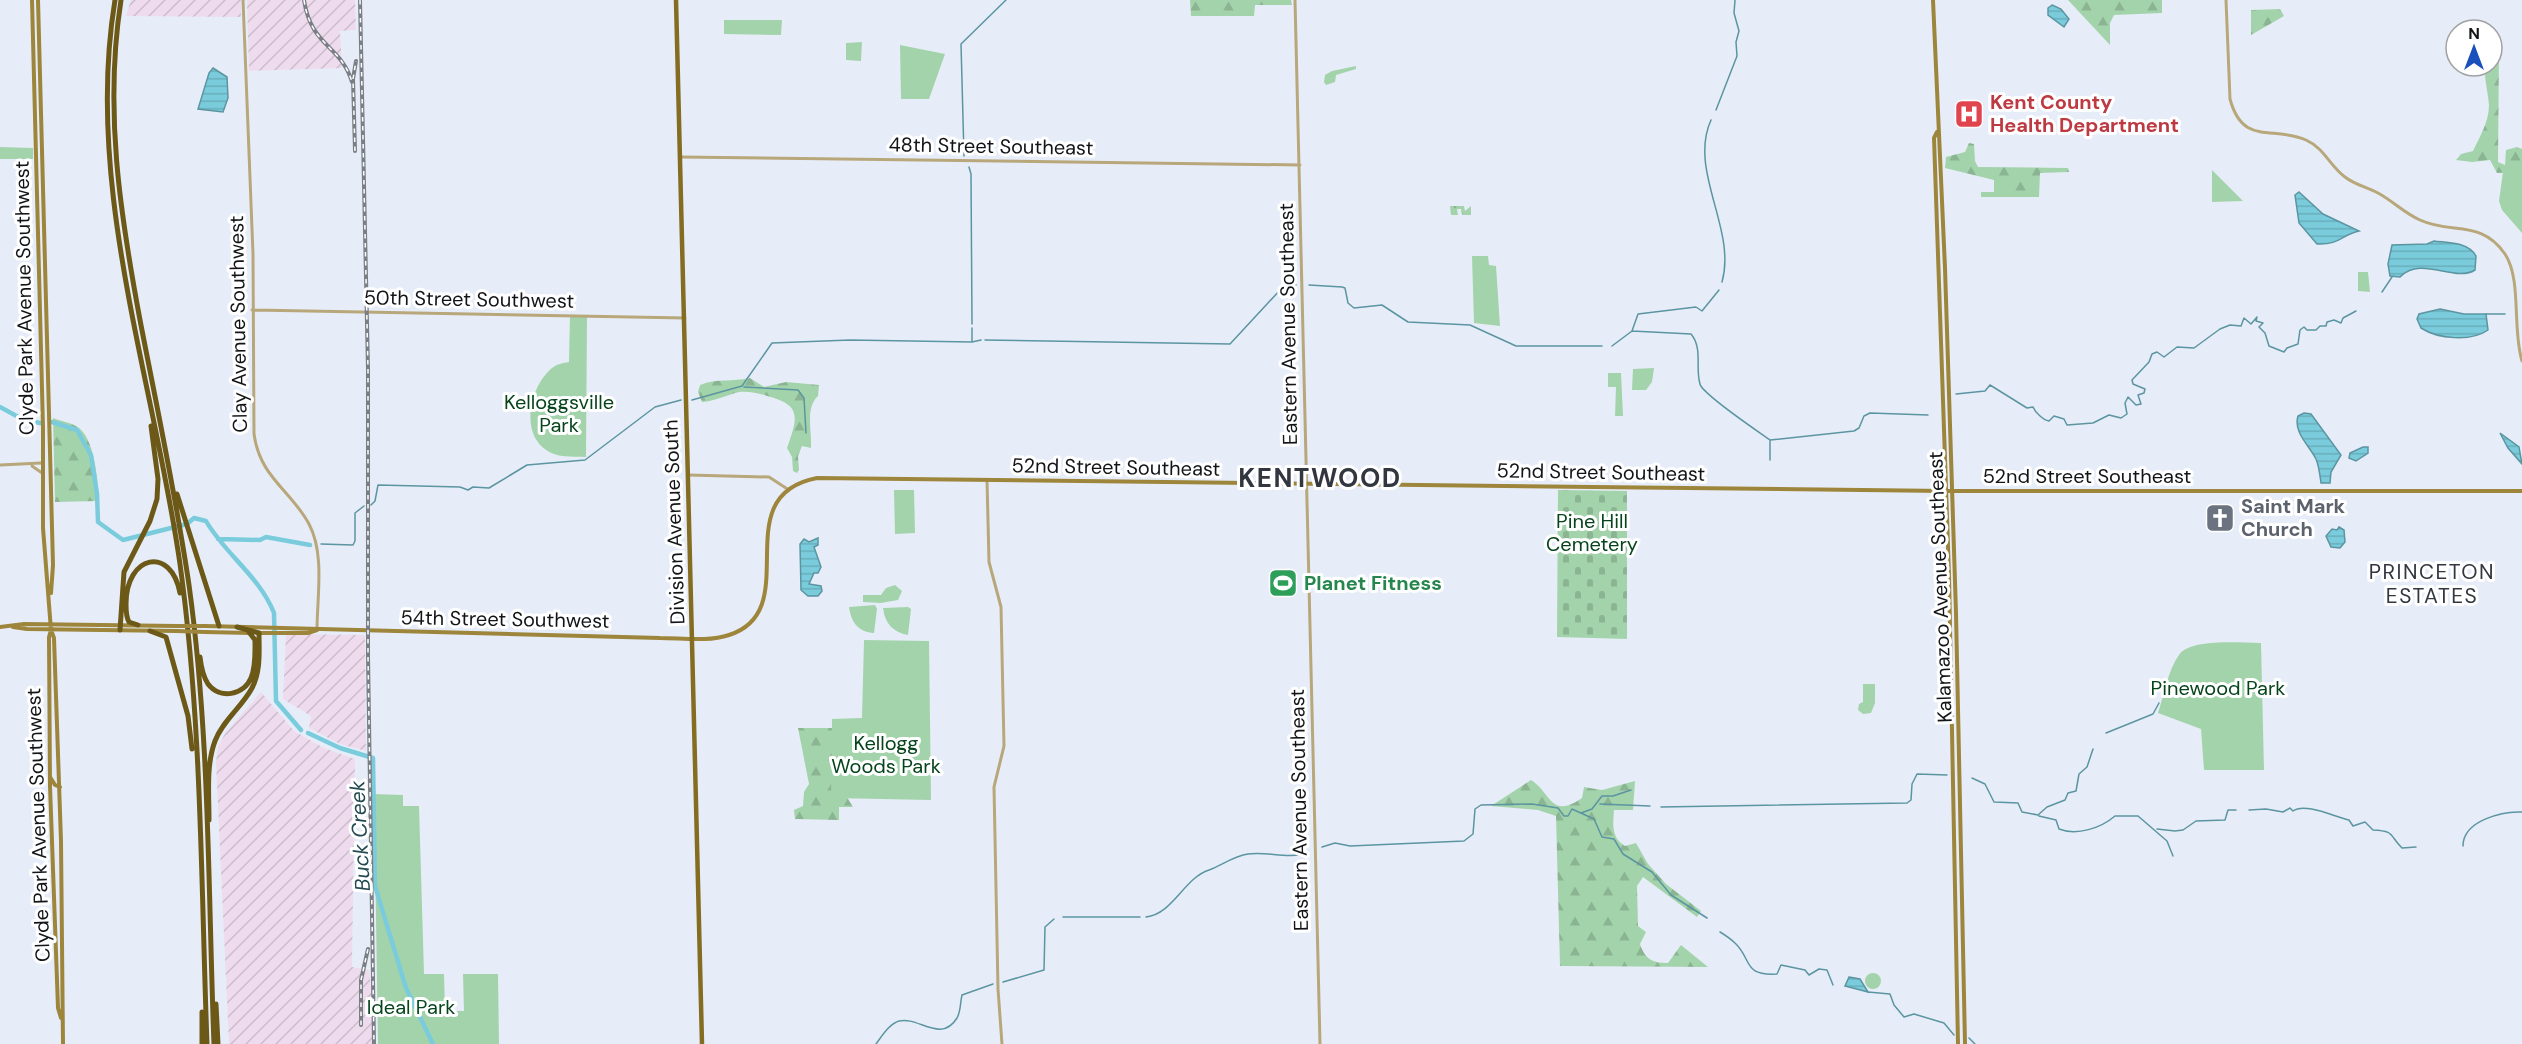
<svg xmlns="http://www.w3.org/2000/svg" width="2522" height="1044" font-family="'DM Sans',sans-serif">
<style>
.industrial{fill:url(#industrial-furrows)}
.grass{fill:url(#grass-dots)}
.forest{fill:url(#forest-firs)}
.cemetery{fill:url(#cemetery-stones)}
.park{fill:#a3d3ab}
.water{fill:url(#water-rules);stroke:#5b95a1;stroke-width:1.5}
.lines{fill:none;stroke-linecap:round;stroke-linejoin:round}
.stream{stroke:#5b95a1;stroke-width:1.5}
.river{stroke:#7accdc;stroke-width:4.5}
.tertiary{stroke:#b7a77a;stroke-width:3}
.secondary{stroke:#9d853b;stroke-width:4}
.primary{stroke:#846d20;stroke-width:4.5}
.motorway{stroke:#6d5917;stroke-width:5}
.rail-casing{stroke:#7a7e85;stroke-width:4}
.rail{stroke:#fff;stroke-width:1.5;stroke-dasharray:4.5;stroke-linecap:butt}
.secondary-bridge{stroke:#9d853b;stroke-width:4}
.labels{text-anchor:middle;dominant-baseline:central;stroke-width:6;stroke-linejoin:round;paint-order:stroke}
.health-label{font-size:20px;font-weight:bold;fill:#be3a42;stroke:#fff;text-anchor:start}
.street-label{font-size:20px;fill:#121417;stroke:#fff}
.park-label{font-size:20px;fill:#06441c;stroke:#fff}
.worship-label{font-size:20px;font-weight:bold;fill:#5b616d;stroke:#fff;text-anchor:start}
.leisure-label{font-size:20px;font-weight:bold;fill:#27864d;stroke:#fff;text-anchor:start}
.neighbourhood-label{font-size:21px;letter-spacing:1.5px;fill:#32363e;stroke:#fff}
.water-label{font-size:21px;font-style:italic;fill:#234951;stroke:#fff}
.district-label{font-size:26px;font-weight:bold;letter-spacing:1.5px;fill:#32363e;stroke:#fff}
</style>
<defs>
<pattern id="industrial-furrows" width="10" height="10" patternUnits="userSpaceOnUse" patternTransform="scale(1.5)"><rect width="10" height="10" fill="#eedcee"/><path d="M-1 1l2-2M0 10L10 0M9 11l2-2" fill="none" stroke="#cbbccb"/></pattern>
<pattern id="grass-dots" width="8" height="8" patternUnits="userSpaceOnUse" patternTransform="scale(1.5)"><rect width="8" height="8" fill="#a3d3ab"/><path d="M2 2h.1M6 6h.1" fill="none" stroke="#8bb492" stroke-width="1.8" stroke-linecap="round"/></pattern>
<pattern id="forest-firs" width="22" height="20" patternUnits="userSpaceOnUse" patternTransform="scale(1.5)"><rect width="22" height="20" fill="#a3d3ab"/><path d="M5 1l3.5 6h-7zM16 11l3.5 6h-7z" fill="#8bb492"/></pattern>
<pattern id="cemetery-stones" width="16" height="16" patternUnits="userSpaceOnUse" patternTransform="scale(1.5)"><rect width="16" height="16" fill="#a3d3ab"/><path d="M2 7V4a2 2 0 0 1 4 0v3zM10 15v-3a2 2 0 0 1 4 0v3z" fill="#8bb492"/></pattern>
<pattern id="water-rules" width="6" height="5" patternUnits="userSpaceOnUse" patternTransform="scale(1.5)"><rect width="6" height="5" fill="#7accdc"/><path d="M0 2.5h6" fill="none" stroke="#68aebc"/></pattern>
</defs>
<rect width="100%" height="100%" fill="#e7edf8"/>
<path class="industrial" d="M131 0H241V17L126 16Z
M247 0H355L356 30 340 31 342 68 249 71Z
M286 634 365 635 366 751 340 744 309 728 311 716 283 699Z
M261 692 294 731 324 748 355 759 352 967 369 970 373 1000 372 1044H229L216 763 218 746 226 732Z"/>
<path class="grass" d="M1450 206H1464L1465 211 1471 206V215H1462L1461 209H1457L1458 215H1451Z"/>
<path class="forest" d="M1190 0H1291L1292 5H1255L1254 16H1191Z
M2068 0H2162V13L2114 15 2110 23V45Z
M2280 9 2284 16 2251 35V10Z
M2492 48H2499L2498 162 2505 165 2506 150 2517 147 2522 149V172L2497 173 2490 160 2472 162 2456 160 2461 154 2473 151C2480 136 2489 122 2489 105 2488 92 2484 79 2485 66H2492Z
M1969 143 1974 144 1975 161 1978 167 2068 168 2069 172 2040 173 2039 197H1981V192H1994V180L1945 168 1946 157 1965 152Z
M750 378 764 387 786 382 819 385 818 396C805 408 812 430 811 448L802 446 798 456 799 470 797 473 793 471 792 457 787 448C798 417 802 405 767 396 759 393 748 391 739 392 727 395 715 401 702 402L698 392 700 385C717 378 732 382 750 378Z
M53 418C60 421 69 422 76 426 95 436 98 482 99 501L55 502Z
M798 728H832L837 781 853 807H839V820L795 819 794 810 803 806 804 792 809 784Z
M1531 780C1551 792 1550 820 1582 798L1584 787 1602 790 1635 781 1633 810H1614C1613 824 1611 838 1625 846L1636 843 1648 864 1666 884 1701 911 1697 917 1643 877 1637 886 1638 926 1646 932 1640 944C1645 959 1652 963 1668 963L1681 945 1708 967 1560 966 1556 816 1538 810 1491 806Z"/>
<path class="cemetery" d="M1558 490 1627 491V639L1557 637Z"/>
<path class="park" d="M724 20H782L781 35 724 34Z
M862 42 861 61 846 60V43Z
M900 45 945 54 929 99H901Z
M1356 66V69L1336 75 1335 82 1326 85 1324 82 1325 75 1332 71Z
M0 147 33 148V159H0Z
M2212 170 2243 201 2212 202Z
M2522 170V233L2502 210 2499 201 2503 172Z
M1472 256H1488L1489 265 1496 266 1500 326 1474 323Z
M2358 272H2368L2370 292 2358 291Z
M570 316H587L586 457C575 456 564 458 554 454 518 440 528 388 552 368 557 364 563 363 569 362Z
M1654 368 1652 382 1646 390H1632L1633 369Z
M1608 373H1621L1623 416H1615L1616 387H1608Z
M894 490H914L915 533 895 534Z
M895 585 902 591 898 600 881 603 863 602V595H881L886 588Z
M875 605 877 609 874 633C858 632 851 622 849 607Z
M908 607 911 609 908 635C893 632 885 624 883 608Z
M864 640 929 641 931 800 831 798 832 719 862 718Z
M2261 643 2264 770H2204L2201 729 2158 713C2164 695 2168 670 2179 655 2190 638 2243 643 2261 643Z
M1863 684H1875V703L1871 713 1863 714 1858 710 1859 704 1863 702Z
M374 794 403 795V806H419L424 974H444L445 1011H464L463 974H498L499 1044H378Z
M1865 981a8 8 0 1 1 16 0a8 8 0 1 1-16 0Z"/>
<path class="water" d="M2052 5 2061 9 2069 19 2064 27 2048 15V8Z
M213 68 227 77 228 98 223 112 198 109 209 73Z
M2299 192 2323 214 2359 231C2341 235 2340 245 2317 244L2299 223 2295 195Z
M2434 241C2449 243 2468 242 2476 256L2475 270C2455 283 2421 255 2400 277L2390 276 2388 264 2392 245 2427 244Z
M2440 309 2464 314H2486L2488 330C2471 342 2438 339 2421 328L2417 319 2419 314Z
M2304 413 2311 414 2341 455 2331 472 2330 483H2321C2320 475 2319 466 2316 459 2309 445 2293 432 2298 416Z
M2500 433 2519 447 2522 464 2508 448Z
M2363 447H2368V453L2356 461 2349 458 2350 453Z
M2339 527 2344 530 2345 542 2340 548 2331 547 2326 536 2332 529 2337 530Z
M818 538V545L814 547 821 567 818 573H814L809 584 821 586 822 591 818 596H808L801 590 800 544 804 539 809 542Z
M1849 977 1860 979 1868 992 1845 986Z"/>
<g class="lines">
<path class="stream" d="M1716 110 1737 56 1736 42 1739 31 1734 13 1735 0
M1711 120C1688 171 1737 229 1722 282
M964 156 961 44 1006 0
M969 167 971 174 972 324
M1309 285 1342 287 1345 288 1348 303 1354 308 1382 305 1408 322 1470 325 1516 346H1602
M2382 292 2392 277
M2486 314H2505
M972 328V342
M1632 331 1691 334C1703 348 1695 368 1700 384 1702 394 1759 432 1770 440L1854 431 1859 428 1864 416 1870 413 1928 415
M985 340 1230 344 1281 289 1296 285
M1612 346 1632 331 1638 314 1696 307 1702 311 1719 290
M744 387 798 390 804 398 806 433
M1956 394 1985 391 1990 385 2027 408 2033 407C2035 412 2043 420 2049 421L2054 416 2064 419 2067 425 2093 423 2109 415 2121 418 2127 414 2125 403 2128 397 2136 405 2141 404 2138 395 2144 393 2145 389 2133 384 2132 380 2149 362 2152 354 2157 352 2164 357 2177 347 2194 348 2220 329 2230 325 2241 326 2244 318 2251 324 2257 317 2256 321 2263 323 2259 327 2265 333 2269 346 2284 352 2287 348 2298 344 2300 330 2304 327 2307 330H2316L2320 326H2326L2327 322 2334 320 2341 323 2343 318 2356 311
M692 400 742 386 772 343 850 340 972 342 981 340
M1770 460V440
M371 505 375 501 378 485 460 487 468 490 473 487 489 488 527 465 585 460 655 407 681 400
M321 544 353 545 355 541V513L364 506
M2106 733 2153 714 2159 703
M1972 778 1985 784 1994 802 2018 803 2022 812 2038 815 2047 807 2065 800 2068 793 2076 791 2079 774 2087 767 2093 749
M1600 804 1650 806
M1661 807 1907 803 1911 800 1912 784 1917 774 1947 775
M2249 810 2266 809 2283 812 2290 808 2293 811C2305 802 2335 817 2349 820L2353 826 2365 822 2373 830C2395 831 2389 835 2402 848L2416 847
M1581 813 1592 809 1602 796H1613L1631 790
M2039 816 2056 820 2059 829C2077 836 2101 828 2115 816H2138L2167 841 2173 856
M2157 829 2175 831 2183 830 2196 821 2225 820 2228 810H2236
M2463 846C2463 820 2504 811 2522 812
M1322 847 1335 843 1350 846 1464 841 1473 834 1475 809 1481 805 1532 804 1558 808 1564 816H1568L1572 809 1594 819 1602 837 1614 839 1623 854 1652 872 1671 895 1707 918
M1063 917H1140
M1146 917C1173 914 1184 878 1209 870 1222 865 1234 856 1248 854 1268 851 1290 860 1308 852
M1720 932C1725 935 1732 940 1736 944 1752 960 1743 976 1777 974L1781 965 1805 970 1809 975 1819 969 1827 970 1833 985
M1003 982 1044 970 1045 927 1054 919
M1868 992 1890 994 1894 1005 1904 1017 1914 1014 1944 1023 1954 1035
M1969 1038 1975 1044
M876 1044C882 1036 889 1024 899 1021 918 1016 941 1044 957 1018 961 1011 960 1003 962 995L993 984"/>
<path class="river" d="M0 407 22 419 40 423
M52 422 77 430 91 455 97 494 98 522 123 540 187 524 194 518 206 521C225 554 260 577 274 613L276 701 301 730
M218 539 260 540 266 537 310 545
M308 733 340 748 373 758 375 886 406 988 433 1044"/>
<path class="tertiary" d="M243 0 253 254 254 434C260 478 291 490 309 524 325 554 317 597 317 630
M1295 0 1320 1044
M2226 0 2230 99C2243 147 2273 125 2306 140 2324 148 2330 166 2345 177 2355 185 2367 187 2378 193 2393 201 2404 213 2420 220 2452 235 2481 219 2505 254 2522 280 2512 329 2522 361
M681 157 1300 165
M252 310 685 318
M0 465 41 463
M32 466 42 473
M688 475 769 477 789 490
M987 480 989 562 1001 607 1004 746 994 787 998 989 1002 1044"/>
<path class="secondary" d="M32 0 43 428V528L51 630 54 638 61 841 63 1044
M38 0 53 565 51 593
M1933 0 1945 268 1956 613 1965 1044
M1937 132 1934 138 1949 575 1958 1044
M205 626 660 638C682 638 708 642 729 635 807 610 723 496 817 478L1946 491H2522
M0 627 24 624 177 626
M13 627 27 629 177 631
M51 630 49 637 50 786 58 1008 61 1018
M205 632 251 633
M259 633H308L317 630
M50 777 55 785 60 787"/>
<path class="primary" d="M676 0 702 1044"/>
<path class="motorway" d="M115 0C84 186 154 381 180 564 202 723 201 884 207 1044
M121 0C104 109 120 213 140 320 157 408 176 496 189 585 210 736 208 892 214 1044
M177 494 219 626
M138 625 129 622C126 617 126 611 126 604 126 555 171 545 180 593
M120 630 124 572 150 521 157 499 158 479 151 426
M150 631 166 637 188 716 192 749
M200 657C201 666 203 676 208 684 220 700 244 695 251 678 256 666 255 652 255 640L249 632
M209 820C209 794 206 765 215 741 223 720 242 707 252 688 261 671 259 651 259 633L237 627
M216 1004 218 1044
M202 1012V1044"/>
<g class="rail-casing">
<path id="rail" d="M304 0C311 47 341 45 352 82
M360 0 368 369V656L374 1044
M355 151 353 79 356 61
M361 1025V980L368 949"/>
</g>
<use href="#rail" class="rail"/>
<path class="secondary-bridge" d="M177 626H205
M177 631 205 632"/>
</g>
<defs>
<g id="hospital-square" transform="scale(1.5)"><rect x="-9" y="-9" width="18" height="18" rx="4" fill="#e0444e" stroke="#fff"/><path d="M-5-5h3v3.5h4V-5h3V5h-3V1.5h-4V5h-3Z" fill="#fff"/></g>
<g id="church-square" transform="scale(1.5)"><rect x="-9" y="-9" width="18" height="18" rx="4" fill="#6b7280" stroke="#fff"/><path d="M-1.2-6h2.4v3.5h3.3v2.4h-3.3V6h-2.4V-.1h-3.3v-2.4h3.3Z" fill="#fff"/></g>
<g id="stadium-square" transform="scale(1.5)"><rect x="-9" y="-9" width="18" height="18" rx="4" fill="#2e9e5b" stroke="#fff"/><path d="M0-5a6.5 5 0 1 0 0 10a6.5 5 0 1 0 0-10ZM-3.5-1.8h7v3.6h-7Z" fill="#fff"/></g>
</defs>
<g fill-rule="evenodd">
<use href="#hospital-square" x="1969" y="114"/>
<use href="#church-square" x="2220" y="518"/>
<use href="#stadium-square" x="1283" y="583"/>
</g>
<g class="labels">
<g class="health-label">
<text x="1990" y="102">Kent County<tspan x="1990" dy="23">Health Department</tspan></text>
</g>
<g class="street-label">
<text transform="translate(991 146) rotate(1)">48th Street Southeast</text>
<text transform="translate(24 298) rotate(-91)">Clyde Park Avenue Southwest</text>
<text transform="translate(469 299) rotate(1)">50th Street Southwest</text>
<text transform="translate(238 324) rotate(-91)">Clay Avenue Southwest</text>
<text transform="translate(1288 324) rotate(-91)">Eastern Avenue Southeast</text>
<text transform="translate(1116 467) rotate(1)">52nd Street Southeast</text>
<text transform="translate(1601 472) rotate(1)">52nd Street Southeast</text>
<text x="2087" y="476">52nd Street Southeast</text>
<text transform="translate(674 522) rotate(-92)">Division Avenue South</text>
<text transform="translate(1940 587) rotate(-92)">Kalamazoo Avenue Southeast</text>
<text transform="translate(505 619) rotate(1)">54th Street Southwest</text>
<text transform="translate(1299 810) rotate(-91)">Eastern Avenue Southeast</text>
<text transform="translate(38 825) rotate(-92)">Clyde Park Avenue Southwest</text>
</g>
<g class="park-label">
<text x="559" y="402">Kelloggsville<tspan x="559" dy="23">Park</tspan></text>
<text x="1592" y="521">Pine Hill<tspan x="1592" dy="23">Cemetery</tspan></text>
<text x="2218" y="688">Pinewood Park</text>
<text x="886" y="743">Kellogg<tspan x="886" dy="23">Woods Park</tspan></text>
<text x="411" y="1007">Ideal Park</text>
</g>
<g class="worship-label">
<text x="2241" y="506">Saint Mark<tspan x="2241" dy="23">Church</tspan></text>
</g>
<g class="leisure-label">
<text x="1304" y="583">Planet Fitness</text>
</g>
<g class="neighbourhood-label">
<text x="2432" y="572">PRINCETON<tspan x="2432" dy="24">ESTATES</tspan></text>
</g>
<g class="water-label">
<text transform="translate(360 836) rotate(-93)">Buck Creek</text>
</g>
<g class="district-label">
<text x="1320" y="478">KENTWOOD</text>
</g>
</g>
<g transform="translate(2474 48)"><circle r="28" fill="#ffffff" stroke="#a0a1a2" stroke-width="1.5"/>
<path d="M0-4.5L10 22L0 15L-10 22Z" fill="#1a50bc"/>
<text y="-9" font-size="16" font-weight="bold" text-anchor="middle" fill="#121417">N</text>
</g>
</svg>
